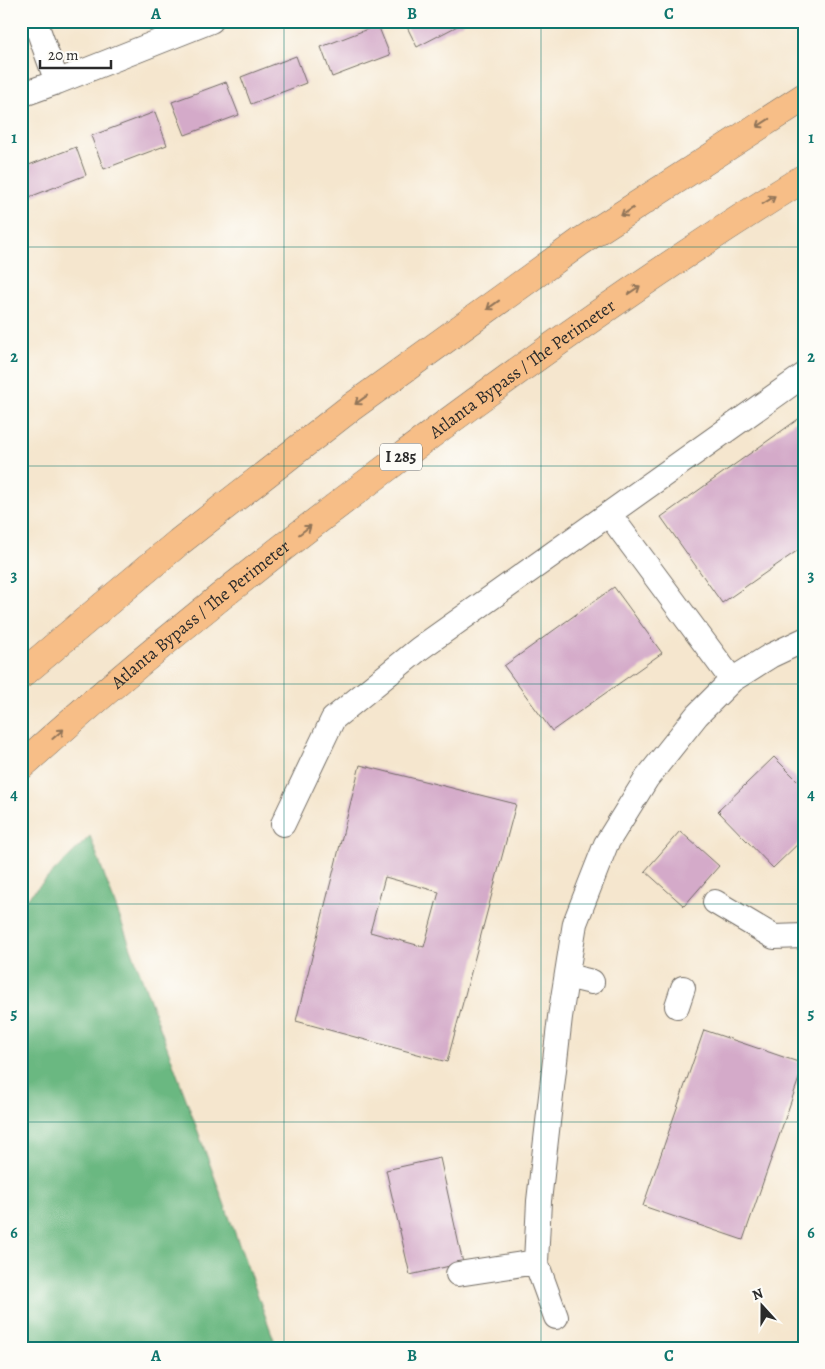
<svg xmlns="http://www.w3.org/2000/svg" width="825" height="1369" font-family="Alegreya,serif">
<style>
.forest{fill:#6ab881;stroke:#4a7256}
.building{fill:#d4aac9;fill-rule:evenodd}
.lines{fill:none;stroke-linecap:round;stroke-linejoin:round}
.minor-casing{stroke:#726c64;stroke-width:26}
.highway-casing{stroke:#726c64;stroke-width:29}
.minor{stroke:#fff;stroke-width:24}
.highway{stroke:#f7be87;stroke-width:28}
.oneway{stroke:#917459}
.grid{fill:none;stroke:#0f766e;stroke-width:1;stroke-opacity:0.55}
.labels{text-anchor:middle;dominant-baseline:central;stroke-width:4;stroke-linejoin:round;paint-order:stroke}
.shield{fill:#fdfcf7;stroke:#6a6a68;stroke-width:1}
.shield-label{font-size:16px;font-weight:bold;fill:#2b2b2b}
.street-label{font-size:18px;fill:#2b2b2b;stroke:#fdfcf7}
.neatline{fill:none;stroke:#0f766e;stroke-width:2}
.grid-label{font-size:16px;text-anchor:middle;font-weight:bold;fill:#0f766e}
</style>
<rect width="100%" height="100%" fill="#fdfcf7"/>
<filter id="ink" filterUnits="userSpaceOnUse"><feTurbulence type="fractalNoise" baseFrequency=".02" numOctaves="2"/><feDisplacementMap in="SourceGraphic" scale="10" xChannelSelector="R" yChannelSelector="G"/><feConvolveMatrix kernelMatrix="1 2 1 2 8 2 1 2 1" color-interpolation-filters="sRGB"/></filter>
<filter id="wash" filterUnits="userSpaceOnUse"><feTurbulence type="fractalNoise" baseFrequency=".0096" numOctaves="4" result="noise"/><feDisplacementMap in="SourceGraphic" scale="20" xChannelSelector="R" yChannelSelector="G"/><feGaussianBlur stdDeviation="1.12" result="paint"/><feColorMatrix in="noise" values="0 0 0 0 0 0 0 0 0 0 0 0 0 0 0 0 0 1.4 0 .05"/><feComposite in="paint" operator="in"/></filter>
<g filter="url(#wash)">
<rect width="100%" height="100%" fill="#f5e6ce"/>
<path class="forest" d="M90 836 277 1348H21V904Z"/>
<g id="blocks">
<path class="building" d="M404 21H467L417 47Z
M378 25 390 55 332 77 321 47Z
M296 56 306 83 251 104 241 77Z
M226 82 239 115 185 135 172 102Z
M155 112 167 145 104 169 91 136Z
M76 147 86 175 27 198 21 183V168Z
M804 415V546L722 603 661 517Z
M614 587 662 653 552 731 504 666Z
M774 757 804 787V838L773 868 718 811Z
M360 765 516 804 447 1062 296 1021ZM385 877 439 892 424 947 370 932Z
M680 831 719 866 684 906 645 871Z
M704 1030 804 1064 743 1240 643 1206Z
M440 1158 463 1263 410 1275 386 1170Z"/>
</g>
</g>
<g filter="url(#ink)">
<use href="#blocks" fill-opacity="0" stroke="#726c64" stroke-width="1"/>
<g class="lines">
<g class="minor-casing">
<path id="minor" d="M35 21 57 82
M21 95 57 82 211 21
M609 514 732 680
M283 824 333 719 419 649 804 375
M715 902 774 937 804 936
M567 976 592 982
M677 1006 683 988
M458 1274 536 1262
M556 1317 536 1262 539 1201 560 1017 575 923 606 844 647 778 697 715 732 680 770 656 804 640"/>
</g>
<g class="highway-casing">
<g id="highway">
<path d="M21 675 179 542 349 409 580 242 804 97"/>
<path id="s1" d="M21 766C135 663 254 568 376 476 514 371 656 270 804 178"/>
</g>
</g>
<use href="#minor" class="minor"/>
<use href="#highway" class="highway"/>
</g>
<defs><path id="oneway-shaft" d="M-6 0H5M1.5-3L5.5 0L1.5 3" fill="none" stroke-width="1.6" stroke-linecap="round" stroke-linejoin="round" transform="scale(1.25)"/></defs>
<g class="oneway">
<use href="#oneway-shaft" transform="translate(763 123) rotate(147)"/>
<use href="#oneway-shaft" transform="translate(769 200) rotate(-32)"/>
<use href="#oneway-shaft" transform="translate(627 212) rotate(147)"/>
<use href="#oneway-shaft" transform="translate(634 290) rotate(-34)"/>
<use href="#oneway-shaft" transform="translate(493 305) rotate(144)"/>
<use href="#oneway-shaft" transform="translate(361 400) rotate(144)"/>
<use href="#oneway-shaft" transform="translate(305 530) rotate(-37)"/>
<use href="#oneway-shaft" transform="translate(58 734) rotate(-41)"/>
</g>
</g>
<path class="grid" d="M284 21V1348M541 21V1348M21 247H804M21 466H804M21 684H804M21 904H804M21 1122H804"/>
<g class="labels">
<rect class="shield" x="380" y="443.5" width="42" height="27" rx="4"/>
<g class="shield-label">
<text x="401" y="457">I 285</text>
</g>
<g class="street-label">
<text stroke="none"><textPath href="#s1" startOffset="640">Atlanta Bypass / The Perimeter</textPath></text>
<text stroke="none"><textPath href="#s1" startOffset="235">Atlanta Bypass / The Perimeter</textPath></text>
</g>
</g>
<rect width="825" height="1369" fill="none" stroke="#fdfcf7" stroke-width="55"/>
<g transform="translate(762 1306) rotate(339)" stroke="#fdfcf7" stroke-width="4" paint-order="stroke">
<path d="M0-4L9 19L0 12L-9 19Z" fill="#2b2b2b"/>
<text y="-8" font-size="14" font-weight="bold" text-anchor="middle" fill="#2b2b2b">N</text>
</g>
<path d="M40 60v8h71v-8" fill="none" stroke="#2b2b2b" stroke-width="2.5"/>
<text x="48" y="60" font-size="15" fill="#2b2b2b" stroke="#fdfcf7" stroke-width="4" paint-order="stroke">20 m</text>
<rect x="28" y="28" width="770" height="1314" class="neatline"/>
<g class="grid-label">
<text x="156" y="19">A</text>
<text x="412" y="19">B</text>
<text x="669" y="19">C</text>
<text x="14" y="143">1</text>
<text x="811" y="143">1</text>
<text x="14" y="362">2</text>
<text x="811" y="362">2</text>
<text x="14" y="581">3</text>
<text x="811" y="581">3</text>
<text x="14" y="800">4</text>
<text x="811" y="800">4</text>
<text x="14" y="1019">5</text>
<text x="811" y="1019">5</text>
<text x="14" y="1238">6</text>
<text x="811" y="1238">6</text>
<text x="156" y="1361">A</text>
<text x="412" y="1361">B</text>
<text x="669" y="1361">C</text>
</g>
</svg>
